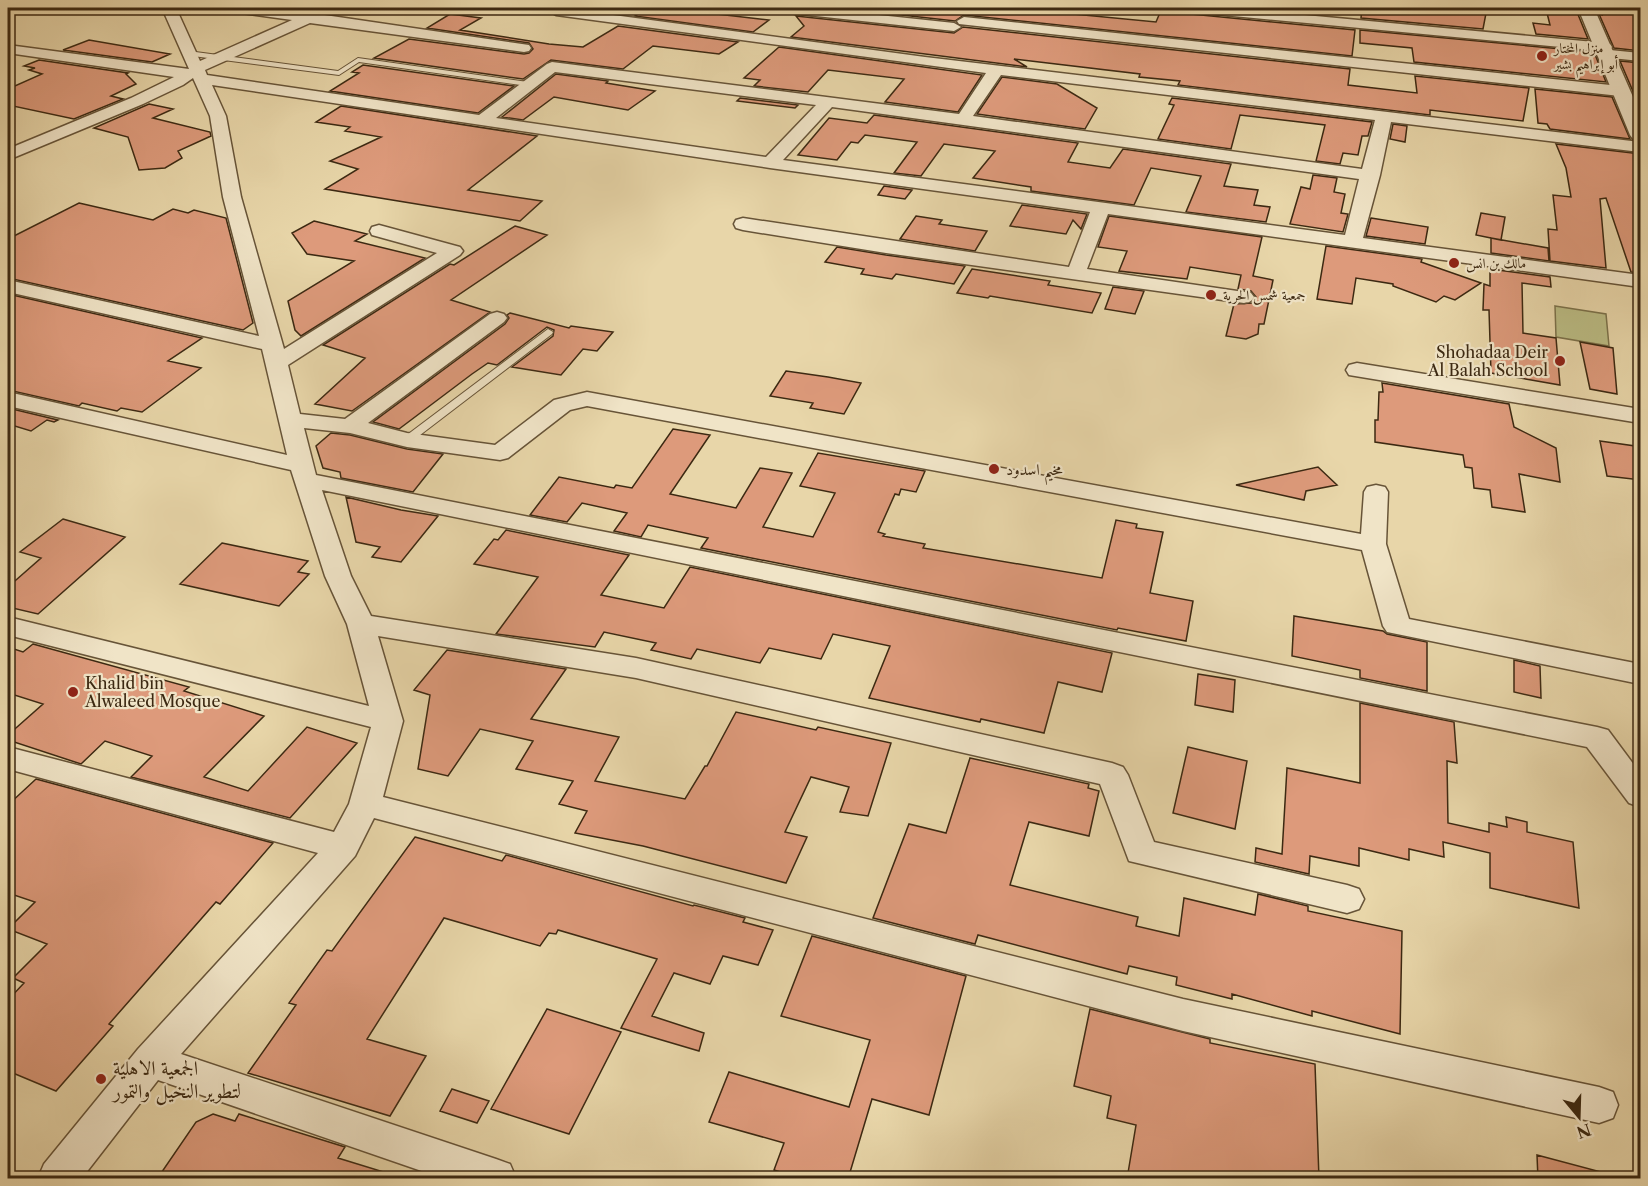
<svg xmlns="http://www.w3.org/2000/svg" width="1648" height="1186" font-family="'Libre Caslon Text',Amiri,serif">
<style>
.green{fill:#bbbc84;stroke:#7c724b;stroke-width:1.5}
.building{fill:#dd9a7b;stroke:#3c2912;stroke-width:1.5}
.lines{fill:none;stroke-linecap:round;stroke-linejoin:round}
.service-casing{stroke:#675438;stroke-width:2}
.minor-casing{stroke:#675438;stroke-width:3}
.tertiary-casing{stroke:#675438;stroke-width:3}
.service{fill:#f0e4c7;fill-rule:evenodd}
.minor{fill:#f0e4c7;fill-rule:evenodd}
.tertiary{fill:#f0e4c7;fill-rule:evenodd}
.poi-dot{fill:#8f2418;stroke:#f0e4c7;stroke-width:2}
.labels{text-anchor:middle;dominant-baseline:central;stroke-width:4.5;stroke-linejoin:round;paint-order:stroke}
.far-poi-label{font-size:14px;fill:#3c2912;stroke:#f0e4c7;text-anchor:start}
.poi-label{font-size:16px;fill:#3c2912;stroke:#f0e4c7;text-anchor:start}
.near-poi-label{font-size:20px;fill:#3c2912;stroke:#f0e4c7;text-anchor:start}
</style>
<rect width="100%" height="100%" fill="#e8d6a9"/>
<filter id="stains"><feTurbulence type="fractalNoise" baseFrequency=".00333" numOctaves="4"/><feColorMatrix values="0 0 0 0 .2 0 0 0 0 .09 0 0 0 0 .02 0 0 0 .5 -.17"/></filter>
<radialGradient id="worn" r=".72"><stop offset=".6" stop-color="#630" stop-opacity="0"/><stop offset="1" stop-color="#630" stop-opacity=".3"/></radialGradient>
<path class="green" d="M1555 306 1606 314 1609 346 1556 337Z"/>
<path class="building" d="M648 8 708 13 769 20 753 32 635 16Z
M886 8H948L986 11 988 8H1011L1156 22 1162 8H1177L1191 14 1355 30 1352 56 964 15 955 21 866 11 882 12Z
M1362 8H1487L1483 29 1361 18Z
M1601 8H1641V51L1614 48 1599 14 1602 15Z
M1552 10 1577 12 1588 39 1536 34 1533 23 1550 25 1547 13 1553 14Z
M450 14 481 18 460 30 549 44 583 47 618 26 738 42 719 54 653 46 623 69 551 60 523 79 374 58 409 39 524 54 529 53 533 49 529 43 427 28Z
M796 16 954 33 963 27 1350 69 1348 85 1417 93 1415 76 1529 88 1523 121 1430 110V115L1178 85 1180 81 1139 77 1140 74 1014 59 1027 67 791 37 804 26Z
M1360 30 1594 52 1606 82 1414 62 1412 48 1360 43Z
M89 40 170 54 152 62 63 50Z
M779 47 982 75 958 112 885 102 904 79 828 70 808 92 754 86 760 80 744 78Z
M39 60 128 73 126 74 136 84 111 96 123 99 74 119 8 105V89L42 74 29 70 35 68 24 66Z
M1620 61 1641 63V97L1635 96Z
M363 65 514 86 478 113 330 91 359 73 352 72Z
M556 74 608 81 606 83 655 91 628 110 554 97 523 120 502 117Z
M1002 77 1057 84 1097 108 1085 129 977 114Z
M1535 89 1612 97 1630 139 1550 129 1547 124 1538 123Z
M740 98 798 105 795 108 737 101Z
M1172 98 1372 122 1368 136H1362L1358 155 1343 153 1340 164 1316 161 1325 125 1240 115 1231 149 1158 139 1174 105 1169 104Z
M149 104 173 109 153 118 210 132 211 136 178 151 182 158 165 168 139 170 128 137 94 128Z
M341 106 537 136 468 190 542 201 520 221 325 189 358 169 330 161 381 137 345 131 350 127 316 122Z
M874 115 1078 143 1068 162 1110 168 1123 149 1231 164 1224 186 1258 190 1254 205 1270 207 1266 222 1186 212 1201 176 1151 168 1134 205 1031 191V187L973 178 995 151 944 144 921 176 894 173 917 142 865 135 858 143 851 142 837 160 798 155 829 118 867 123Z
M1393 124 1407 126 1405 142 1390 139Z
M1556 144 1641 154V273L1631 272 1606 198 1600 199 1606 268 1550 261 1548 229 1557 230 1553 195 1571 197 1566 168Z
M1313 175 1337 178 1334 192 1345 194 1341 213 1348 214 1343 232 1290 224 1301 187 1310 189Z
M884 186 912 190 905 199 878 195Z
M79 203 153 220 173 209 188 213 194 210 226 218 253 323 243 330 8 278V239Z
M1022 205 1087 214 1081 229 1073 220 1066 234 1010 226Z
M1481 213 1505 217 1501 240 1476 235Z
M916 216 942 220 939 224 987 231 975 251 900 239Z
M1109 216 1262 237 1253 276 1273 280 1264 324H1259L1258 334 1246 339 1226 336 1234 304 1252 303 1256 297 1251 291 1238 289 1241 275 1190 267 1187 279 1119 271 1127 251 1098 247Z
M1371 218 1428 227 1425 244 1366 236Z
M314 221 367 234 355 241 425 258 301 336 295 330 288 301 354 261 307 254 292 233Z
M515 226 547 235 451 300 490 312 352 411 315 404 365 358 323 345 450 264 454 265Z
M1491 238 1548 248 1549 261 1491 253Z
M1326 246 1422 259 1421 262 1481 283 1455 300 1444 296 1436 302 1393 286V284L1356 278 1352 304 1317 299Z
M837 247 886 255 965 266 954 284 896 274 892 279 861 274 864 269 825 262Z
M972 269 1050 281 1048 285 1101 293 1092 313 990 296 988 298 957 293Z
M1490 269 1550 277 1551 287 1522 283 1523 333 1556 338 1560 385 1491 373 1489 310H1483L1484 284 1490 286Z
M1113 287 1144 291 1135 314 1105 309Z
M8 294 202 338 168 361 201 368 142 412 121 408 117 411 82 403 79 406 8 390Z
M510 313 569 328 571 326 613 332 597 351 583 349 561 375 512 367 553 336 554 330 547 327 497 365 488 363 472 374 399 429 373 422 505 324 509 318 507 315Z
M1580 342 1613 348 1617 394 1590 389Z
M786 371 828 377 861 383 844 414 810 408 813 403 770 396Z
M1382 383 1509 404 1514 427 1556 448 1560 482 1519 474 1525 512 1492 507 1490 490 1474 488 1472 468 1465 467 1463 455 1375 442V420H1378L1379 392H1383Z
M8 408 58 420 54 422 47 420 31 431 8 424Z
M673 429 710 435 670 494 736 508 760 468 792 473 763 527 813 537 835 493 800 486 818 453 925 471 916 492 901 489 899 495 895 494 878 532 885 534 883 536 925 544 923 548 1102 578 1116 520 1137 524 1136 528 1163 532 1150 593 1193 601 1186 641 1118 628 1117 630 701 548 708 538 648 525 641 537 614 531 627 513 582 503 567 522 530 515 559 477 614 488 616 485 632 488Z
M331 433 350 435 407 449 443 454 413 492 341 478 340 472 323 468 316 446Z
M1600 441 1635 446 1637 457H1641V480L1607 476Z
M1318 467 1337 485 1306 491 1304 500 1236 485Z
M346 497 401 510 438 516 401 562 372 557 380 547 356 542Z
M63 519 125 537 38 614 8 607V587L41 558 20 552Z
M506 530 629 555 601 595 664 608 690 567 1112 653 1102 692 1058 682 1044 733 981 719 980 722 869 698 890 646 833 634 821 659 769 648 760 663 697 649 691 659 651 650 656 643 604 632 595 647 496 634 538 577 474 564 494 539 498 540Z
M222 543 308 561 298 572 309 574 279 606 180 584Z
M1294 616 1383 631 1387 634 1427 642V691L1360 678V670L1292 656Z
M33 644 189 687 184 691 264 716 204 777 248 791 307 727 357 743 290 818 131 777 152 756 105 741 81 764 8 740V735L43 704 8 693V647L23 652Z
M447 650 566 669 531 719 619 737 595 781 685 799 705 766H707L736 712 816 730 818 727 891 743 868 816 840 812 849 787 811 777 785 832 807 837 786 883 643 846 575 833 587 811 559 804 573 781 516 769 533 741 480 729 448 776 418 769 430 695 414 690Z
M1514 660 1540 666 1541 698 1514 692Z
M1198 674 1235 680 1233 712 1195 705Z
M1360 703 1454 722 1457 763 1447 761 1448 823 1489 832V823L1507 827 1506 817 1527 822V832L1573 842 1579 908 1490 888V853L1443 842 1444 857 1409 849V860L1359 848V866L1310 856 1309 874 1255 862 1256 848 1282 854 1287 768 1360 783Z
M1188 747 1247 761 1235 829 1173 813Z
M970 758 1089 784 1088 788 1099 791 1089 836 1029 822 1010 885 1138 917 1136 926 1179 936 1184 898 1255 915 1258 894 1308 906V911L1402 931 1400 1034 1312 1011V1016L1232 994V999L1176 985 1177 977 1129 966 1127 974 978 935 975 944 873 918 909 824 946 833Z
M36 779 273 843 220 904 216 902 109 1024 113 1026 56 1091 8 1071V1000L24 983 13 978 47 944 8 929 35 902 8 893V805Z
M415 837 502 861 506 855 693 906 694 905 745 918 743 922 773 930 758 965 723 956 710 984 674 973 652 1016 704 1033 699 1051 621 1028 657 959 558 930 556 934 549 933 540 946 444 918 367 1039 426 1056 390 1116 248 1073 296 1005 289 1003 327 950 332 951Z
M812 936 966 976 929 1115 872 1099 848 1179H803L774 1170 784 1143 709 1122 729 1072 849 1107 870 1040 781 1016Z
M547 1009 621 1032 569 1134 491 1109Z
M1090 1009 1210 1039V1043L1315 1064 1319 1179H1148L1128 1173 1136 1125 1107 1118 1111 1096 1074 1086Z
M452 1089 489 1101 477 1123 440 1111Z
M213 1114 235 1121 239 1114 345 1147 338 1158 387 1173V1179H157L196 1122Z
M1537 1155 1601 1172 1600 1179H1538Z"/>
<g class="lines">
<g class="service-casing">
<path id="service" d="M188 51 338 71 358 58 528 82 532 84 528 86 359 62 339 75 185 55 184 53Z
M548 329 553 332 552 334 411 442H403L401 440 403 438Z"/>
</g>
<g class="minor-casing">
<path id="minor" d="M162 8H176L200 61 292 20 234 12 229 11 227 8H261L311 13 529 45 531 48 529 51 524 52 310 23 205 70 207 75 479 115 547 64 552 62 959 114 986 73 556 15 549 11 551 8H561L925 57 1640 142V152L1391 122 1380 175 1363 238 1640 275V287L1108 214 1087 269 1251 293 1254 297 1251 301 1244 303 886 253 743 230 736 228 734 224 736 220 743 218 1069 267 1090 212 770 168 212 85 226 116 241 197 284 349 437 253 372 235 370 231 372 227 379 225 460 247 463 251 460 255 288 365 300 414 345 419 490 314 497 312 504 314 507 318 504 322 368 423 407 433 495 445 554 400 587 392 1361 534 1364 492 1367 487 1376 485 1385 487 1388 492 1386 544 1409 619 1640 664V684L1387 632 1383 626 1362 550 587 406 570 410 508 458 500 460 407 447 350 433 304 428 316 475 1597 727 1608 730 1640 773V807L1629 803 1587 747 322 490 351 576 371 616 636 658 1112 763 1123 767 1128 775 1154 842 1347 885 1359 889 1364 899 1359 909 1347 913 1129 861 1100 784 636 678 378 636 403 721 383 797 1183 999 1599 1087 1613 1092 1618 1105 1613 1118 1599 1123 1183 1031 374 818 355 856 181 1054 496 1159 510 1164 516 1178H442L158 1080 82 1178H38L44 1164 138 1049 318 853 8 769V747L334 832 349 804 371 727 8 635V617L369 706 347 624 325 576 291 470 8 406V392L287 455 262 349 8 292V280L259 336 223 197 210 116 193 78 183 85 143 104 8 160V149L131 98 174 77 8 53V45L189 69ZM555 72 816 105 766 157 496 118ZM1001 75 1375 120 1362 169 973 116ZM832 107 1359 179 1345 235 783 160Z
M772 8H813L954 23 961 27 954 31 779 12Z
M1184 8H1230L1605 43 1610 44 1612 47 1610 50 1640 53V61L1602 57 1600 54 1602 51 1191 12Z
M964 17 1620 86 1628 91 1620 96 959 24 957 21Z
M1627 98 1640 99V109L1621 106 1619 103Z
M1357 363 1640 409V423L1349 375 1346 370 1349 365Z"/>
</g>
<g class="tertiary-casing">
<path id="tertiary" d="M1578 8H1594L1640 113V141L1633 139 1630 135Z"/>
</g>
<use href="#service" class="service"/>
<use href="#minor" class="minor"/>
<use href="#tertiary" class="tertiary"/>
</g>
<g class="poi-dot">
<circle cx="1542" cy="56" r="6"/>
<circle cx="1454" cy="263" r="6"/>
<circle cx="1211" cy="295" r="6"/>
<circle cx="1560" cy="361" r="6"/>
<circle cx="994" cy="469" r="6"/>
<circle cx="73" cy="692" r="6"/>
<circle cx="101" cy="1079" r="6"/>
</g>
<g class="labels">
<g class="far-poi-label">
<text x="1554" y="48">منزل المختار<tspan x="1554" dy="16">أبو إبراهيم بشير</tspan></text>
<text x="1466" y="263">مالك بن انس</text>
<text x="1223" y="295">جمعية شمس الحرية</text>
</g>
<g class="poi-label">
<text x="1548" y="352" text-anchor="end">Shohadaa Deir<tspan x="1548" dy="18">Al Balah School</tspan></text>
<text x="1006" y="469">مخيم اسدود</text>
<text x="85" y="683">Khalid bin<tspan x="85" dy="18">Alwaleed Mosque</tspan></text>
</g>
<g class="near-poi-label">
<text x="113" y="1068">الجمعية الاهلية<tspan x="113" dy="23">لتطوير النخيل والتمور</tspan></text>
</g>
</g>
<rect width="1648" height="1186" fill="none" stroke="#e8d6a9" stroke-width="30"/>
<rect x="9" y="9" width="1630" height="1168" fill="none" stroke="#3c2912" stroke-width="3"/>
<rect x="15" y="15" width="1618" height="1156" fill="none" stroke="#3c2912" stroke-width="1.5"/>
<g transform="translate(1579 1117) rotate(161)" stroke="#f0e4c7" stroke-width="4.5" paint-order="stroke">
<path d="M0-4.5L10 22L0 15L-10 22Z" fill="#3c2912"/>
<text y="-9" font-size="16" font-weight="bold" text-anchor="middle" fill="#3c2912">N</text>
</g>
<rect width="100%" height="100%" filter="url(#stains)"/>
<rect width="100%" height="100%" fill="url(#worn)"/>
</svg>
